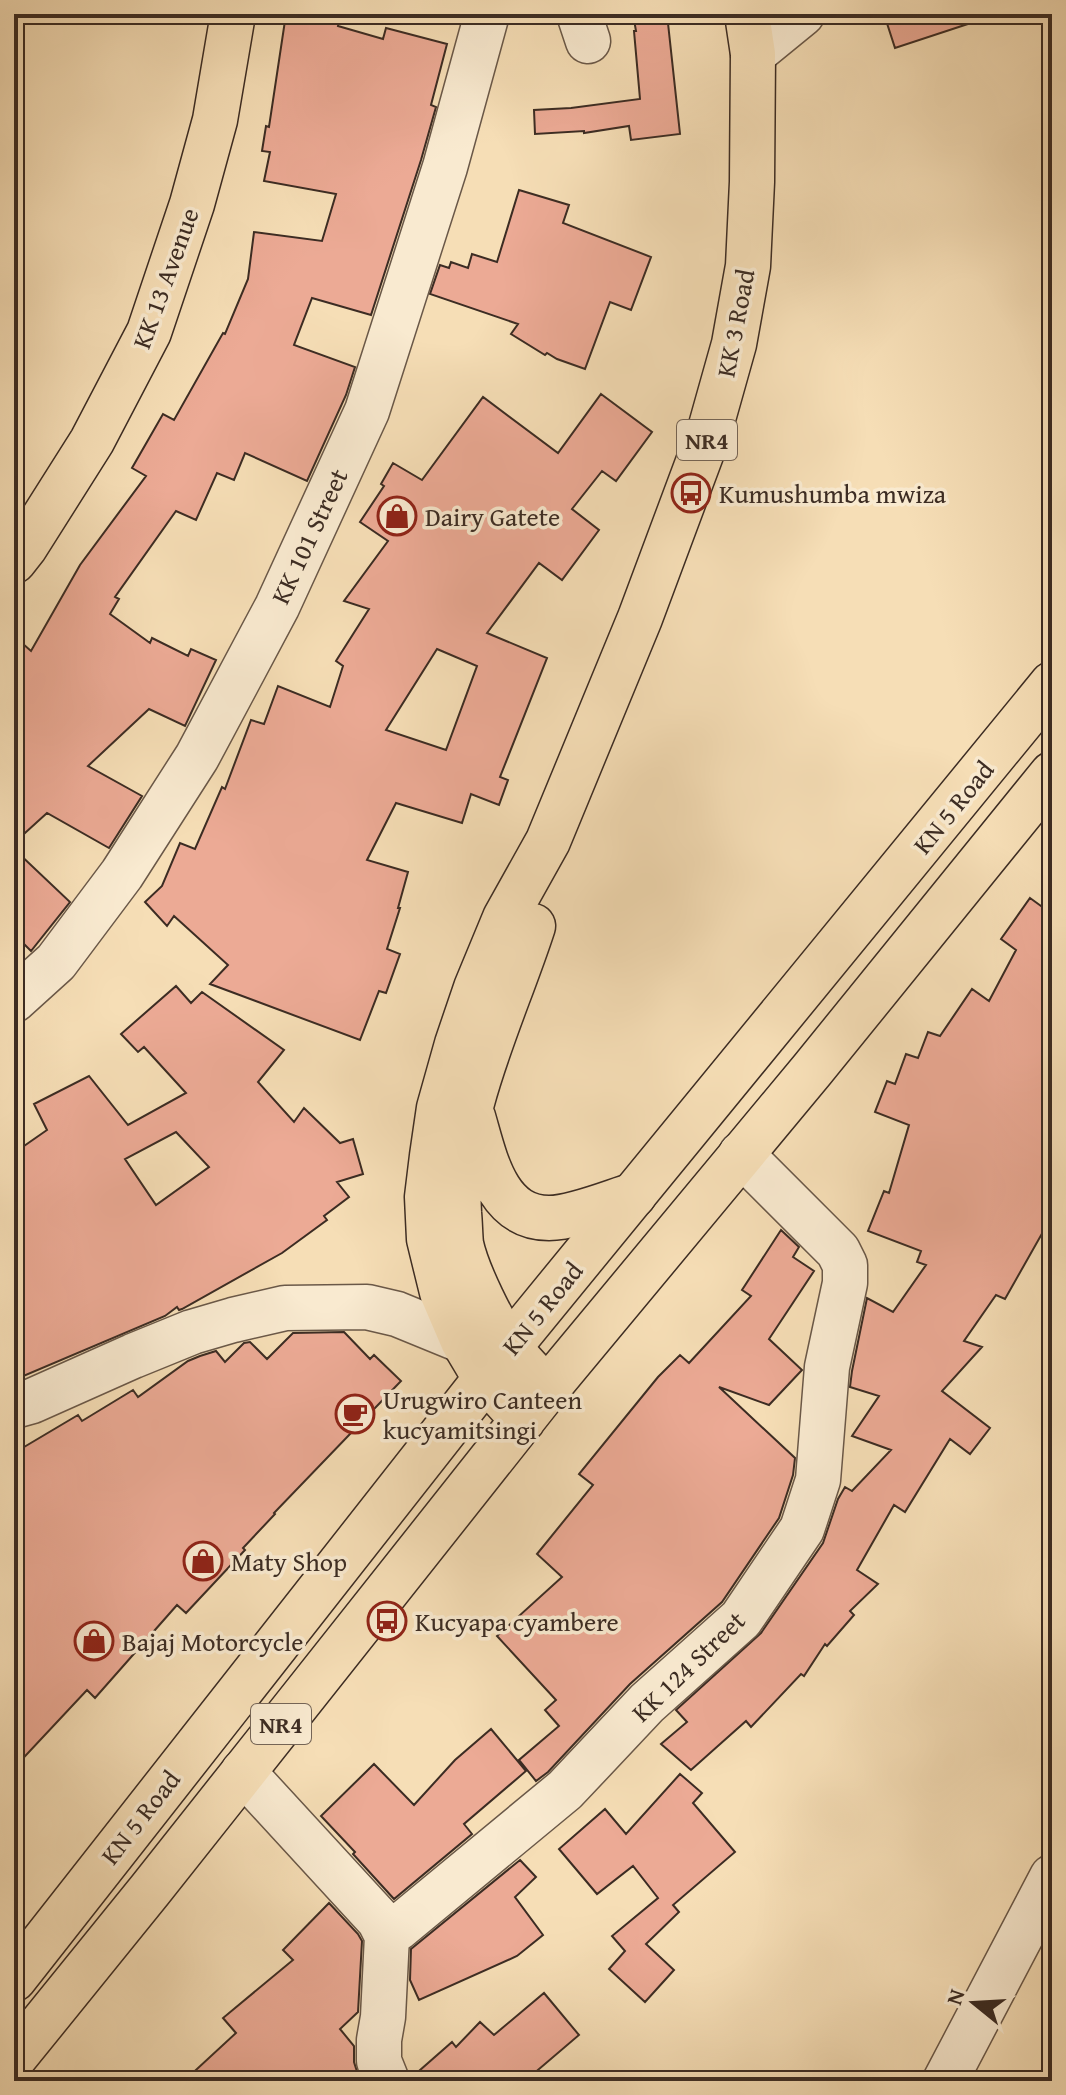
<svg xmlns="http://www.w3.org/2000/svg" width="1066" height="2095" font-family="'Gentium Book Plus',serif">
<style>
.building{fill:#ecaa95;stroke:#3c2c23;stroke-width:2;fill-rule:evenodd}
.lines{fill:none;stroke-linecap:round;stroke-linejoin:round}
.minor-casing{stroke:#6a5848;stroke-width:47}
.major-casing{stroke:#3c2c23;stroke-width:47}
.highway-casing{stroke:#3c2c23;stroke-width:47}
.minor{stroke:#f9ead0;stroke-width:44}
.major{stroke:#f6deb6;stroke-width:44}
.highway{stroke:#f6deb6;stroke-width:44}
.labels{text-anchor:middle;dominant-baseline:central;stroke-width:7;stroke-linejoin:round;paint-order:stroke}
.shield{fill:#f9ead0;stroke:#756557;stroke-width:2}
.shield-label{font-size:24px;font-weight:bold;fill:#3c2c23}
.street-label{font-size:26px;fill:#3c2c23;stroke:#f9ead0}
.poi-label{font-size:26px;fill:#3c2c23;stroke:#f9ead0;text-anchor:start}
</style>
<rect width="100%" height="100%" fill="#f6deb6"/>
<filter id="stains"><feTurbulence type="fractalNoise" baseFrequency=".0025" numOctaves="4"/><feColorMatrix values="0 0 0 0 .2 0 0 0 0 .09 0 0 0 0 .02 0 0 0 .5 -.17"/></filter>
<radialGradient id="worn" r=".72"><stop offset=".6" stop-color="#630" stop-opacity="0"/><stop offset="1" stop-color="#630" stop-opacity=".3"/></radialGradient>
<path class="building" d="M286 14H341L338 26 383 39 386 28 447 44 431 105 436 107 421 160 371 315 312 298 294 345 355 367 346 395 307 481 245 453 234 480 217 473 196 520 176 511 115 597 119 599 110 614 150 643 152 638 188 656 191 649 216 660 185 726 149 709 88 766 142 796 109 848 47 813 14 843V636L31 651 80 565 146 476 132 468 163 414 174 420 223 333 225 334 248 279 254 232 322 241 336 194 264 181 270 152 262 151 266 126 269 127Z
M633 14H667L680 134 631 140 629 126 584 133V131L535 134 534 110 571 108 640 99 634 31H636Z
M884 14H982L983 19 895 48Z
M519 190 569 205 563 223 651 257 631 310 610 302 585 369 557 359 547 353 545 355 511 334 518 324 430 294 440 265 449 268 451 262 468 268 472 254 497 262Z
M601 394 652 432 616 481 602 471 572 509 599 530 562 580 539 563 487 633 547 658 500 777 508 780 499 805 471 794 462 823 396 803 367 860 408 872 398 908H400L387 949 400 954 386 993 379 991 360 1040 210 984 228 965 174 916 167 926 145 902 162 886 180 843 195 849 222 787 225 789 251 720 264 724 278 686 330 707 343 666 336 661 369 609 344 601 388 541 360 522 384 486 381 484 393 463 422 480 483 397 558 453ZM437 649 477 666 446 750 386 730Z
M14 849 70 902 31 951 14 934Z
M1030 898 1052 914V1234L1044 1230 1005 1299 996 1295 964 1341 982 1347 942 1391 990 1428 970 1454 950 1439 905 1512 894 1505 857 1570 878 1584 850 1611 854 1615 827 1646 825 1644 804 1676 801 1674 751 1727 746 1721 691 1770 661 1744 687 1722 676 1710 761 1633 823 1543 838 1499 845 1487 852 1491 891 1450 852 1436 879 1396 850 1387 852 1371 867 1298 893 1312 926 1265 917 1262 921 1251 868 1231 884 1191 889 1193 909 1125 875 1112 887 1081 895 1084 906 1054 918 1058 928 1032 940 1036 972 989 989 1001 1016 950 1001 939Z
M176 986 191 1003 202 992 284 1050 258 1082 294 1122 304 1108 340 1143 353 1139 363 1174 337 1182 349 1197 324 1216 327 1220 282 1253 182 1309 179 1310 177 1307 165 1316 14 1380V1153L47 1130 34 1104 89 1076 128 1125 186 1093 144 1047 138 1052 121 1034ZM176 1132 209 1167 156 1205 125 1159Z
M781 1230 799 1247 793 1257 814 1271 769 1339 802 1370 769 1405 719 1387 795 1458 793 1475 779 1518 722 1602 630 1684 548 1772 536 1781 519 1760 559 1726 545 1710 556 1700 497 1636 562 1577 537 1554 593 1485 579 1474 658 1377 680 1355 689 1363 751 1296 742 1290Z
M344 1332 370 1359 374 1355 401 1381 274 1513 275 1514 243 1548 245 1550 186 1613 177 1605 95 1698 87 1690 14 1768V1453L78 1415 82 1421 133 1390 138 1397 188 1361 200 1356 216 1351 225 1362 244 1343 250 1342 267 1359 293 1333Z
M491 1729 526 1771 464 1824 472 1834 394 1899 353 1854 355 1852 321 1816 374 1764 414 1805 455 1760Z
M680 1774 702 1793 693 1803 735 1852 673 1905 679 1912 646 1944 674 1970 645 2002 609 1969 625 1951 612 1936 658 1898 633 1866 597 1894 559 1849 605 1809 626 1834Z
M520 1860 536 1877 515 1897 543 1935 517 1956 419 2000 410 1980 411 1949Z
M329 1903 358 1934 362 1941 358 2012 340 2029 354 2046V2062L360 2081H184L236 2033 223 2018 293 1960 283 1950Z
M544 1993 579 2035 525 2081H411V2078L452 2042 456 2047 480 2022 494 2035Z"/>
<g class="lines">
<g class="minor-casing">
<path id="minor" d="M579 14 588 41
M753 54 802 14
M14 1000 56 962 122 874 197 757 277 607 367 411 445 167 487 14
M14 1406 32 1401 133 1356 192 1332 233 1320 285 1308 367 1307 397 1314 463 1341
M243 1772 379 1920 387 1936
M387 2081 379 2061V2040L383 2017 387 1936 398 1928 565 1790 647 1703 741 1619 802 1529 818 1480 827 1367 845 1283V1265L838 1251 741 1154
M945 2081 1052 1877"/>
</g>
<g class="major-casing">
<path id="major" d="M14 561 25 547 92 441 149 332 192 204 215 120 233 14
M509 1347 1052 684
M547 1389 812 1070 1052 774"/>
</g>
<g class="highway-casing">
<path id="highway" d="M473 1117C485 1158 496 1218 549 1218 573 1218 611 1202 634 1195
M523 1420 485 1378 463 1341 442 1292 429 1239 427 1197 432 1156 439 1108 457 1044 476 988 505 918 548 841 640 618 709 433 734 344 748 266 752 182 753 54 747 14
M14 1979 504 1355
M14 2058 150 1890 547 1389C535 1376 521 1363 510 1348 493 1325 467 1272 461 1244 460 1234 460 1223 459 1213 453 1113 503 1019 533 926"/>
</g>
<use href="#minor" class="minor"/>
<use href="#major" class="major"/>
<use href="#highway" class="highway"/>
</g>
<defs>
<g id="bus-ring" transform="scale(2)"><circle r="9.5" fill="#f9ead0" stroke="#8f2418" stroke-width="1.5"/><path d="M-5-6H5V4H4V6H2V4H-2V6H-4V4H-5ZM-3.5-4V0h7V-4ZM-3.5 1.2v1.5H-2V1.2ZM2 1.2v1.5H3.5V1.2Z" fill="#8f2418"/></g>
<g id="shop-ring" transform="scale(2)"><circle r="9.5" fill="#f9ead0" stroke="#8f2418" stroke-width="1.5"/><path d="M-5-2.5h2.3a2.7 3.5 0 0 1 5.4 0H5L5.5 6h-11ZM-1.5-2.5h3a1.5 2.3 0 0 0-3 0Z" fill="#8f2418"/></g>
<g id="cafe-ring" transform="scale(2)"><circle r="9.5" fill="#f9ead0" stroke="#8f2418" stroke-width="1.5"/><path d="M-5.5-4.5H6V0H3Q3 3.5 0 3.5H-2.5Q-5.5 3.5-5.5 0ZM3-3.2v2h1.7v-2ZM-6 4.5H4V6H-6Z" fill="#8f2418"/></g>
</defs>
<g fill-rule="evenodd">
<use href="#bus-ring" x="691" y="493"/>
<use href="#shop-ring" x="397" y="516"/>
<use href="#cafe-ring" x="355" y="1414"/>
<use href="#shop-ring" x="203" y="1561"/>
<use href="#bus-ring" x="387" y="1621"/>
<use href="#shop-ring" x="94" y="1641"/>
</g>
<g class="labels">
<g class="shield">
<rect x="677" y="420" width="60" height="40" rx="6"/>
<rect x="251" y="1704" width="60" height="40" rx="6"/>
</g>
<g class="shield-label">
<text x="707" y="440">NR4</text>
<text x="281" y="1724">NR4</text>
</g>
<g class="street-label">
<text transform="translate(165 278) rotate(-70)">KK 13 Avenue</text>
<text transform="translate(735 323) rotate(-79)">KK 3 Road</text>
<text transform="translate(309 536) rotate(-65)">KK 101 Street</text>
<text transform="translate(953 807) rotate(-51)">KN 5 Road</text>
<text transform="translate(542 1308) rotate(-51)">KN 5 Road</text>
<text transform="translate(688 1666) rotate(-44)">KK 124 Street</text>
<text transform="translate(140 1817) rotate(-52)">KN 5 Road</text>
</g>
<g class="poi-label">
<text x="719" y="493">Kumushumba mwiza</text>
<text x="425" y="516">Dairy Gatete</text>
<text x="383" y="1399">Urugwiro Canteen<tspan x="383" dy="30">kucyamitsingi</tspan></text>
<text x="231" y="1561">Maty Shop</text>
<text x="415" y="1621">Kucyapa cyambere</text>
<text x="122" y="1641">Bajaj Motorcycle</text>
</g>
</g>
<rect width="1066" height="2095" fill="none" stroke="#f6deb6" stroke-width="48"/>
<rect x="16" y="16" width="1034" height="2063" fill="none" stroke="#3c2c23" stroke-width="4"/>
<rect x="24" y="24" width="1018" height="2047" fill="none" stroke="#3c2c23" stroke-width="2"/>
<g transform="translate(974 2003) rotate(288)" stroke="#f9ead0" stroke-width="6" paint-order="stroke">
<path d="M0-6L14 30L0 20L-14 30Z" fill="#3c2c23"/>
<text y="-12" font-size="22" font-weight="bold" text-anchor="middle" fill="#3c2c23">N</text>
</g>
<rect width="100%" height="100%" filter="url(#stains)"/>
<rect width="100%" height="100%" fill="url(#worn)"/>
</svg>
